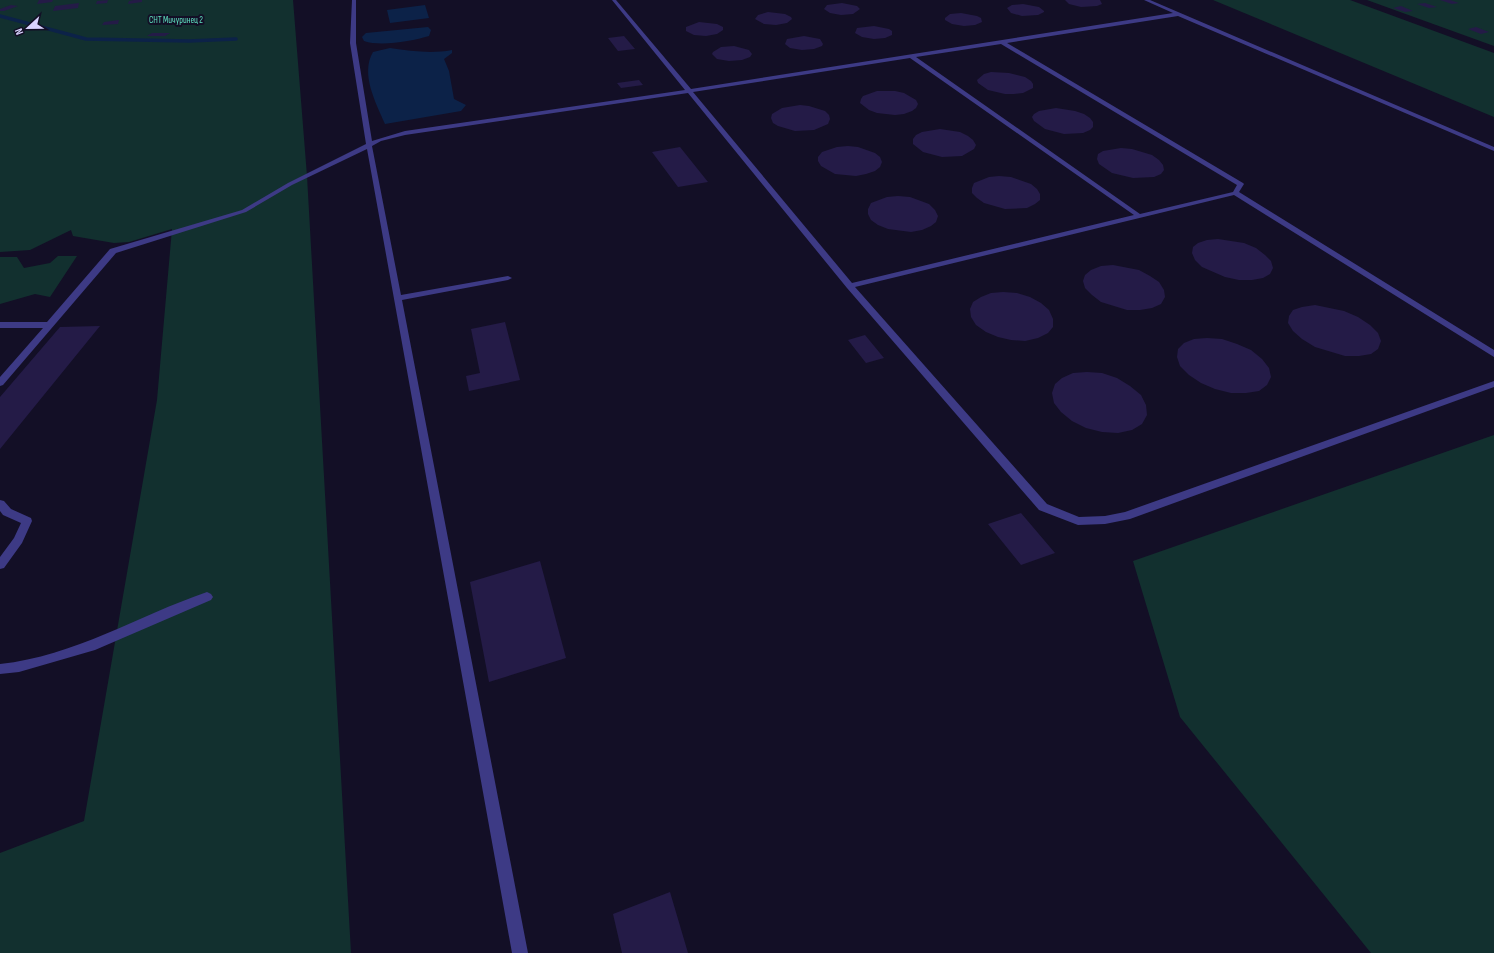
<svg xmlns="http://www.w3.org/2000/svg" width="1494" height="953" font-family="'Sofia Sans Condensed',sans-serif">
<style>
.green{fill:#12302f}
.water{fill:#0c2248}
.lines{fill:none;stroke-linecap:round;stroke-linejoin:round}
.stream{stroke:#0c2248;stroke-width:3.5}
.building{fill:#241b47}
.minor{fill:#3d3a85;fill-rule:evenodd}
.labels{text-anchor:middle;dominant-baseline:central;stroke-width:4;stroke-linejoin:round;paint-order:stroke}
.far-park-label{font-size:9px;fill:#5fe0c0;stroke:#130f26}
</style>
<rect width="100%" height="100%" fill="#130f26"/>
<path class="green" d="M0 0H293L307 176 351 953H0V853L84 821 157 400 172 229 129 242 114 243 73 236 71 230 30 250 0 252Z
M1213 0H1350L1494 53V117Z
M1367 0H1494V46Z
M58 256H77L50 297 35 294 0 304V257H17L24 268 50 263Z
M1494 435V953H1371L1180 717 1133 561Z"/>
<path class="water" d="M425 5 429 18 390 23 387 10Z
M428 27 431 30 429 36C412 41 381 47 364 41L362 37 366 33Z
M390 48C411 51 431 54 452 50V53L444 59 449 71 454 99 466 105 461 111 385 124C376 103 360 74 373 52Z"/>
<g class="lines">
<path class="stream" d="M0 16 86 39 189 41 236 39"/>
</g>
<path class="building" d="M39 0H53L52 2 37 4Z
M108 0 107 3 96 4 97 1Z
M134 0H142V2L128 4 129 1Z
M1065 0H1100L1102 4 1097 6 1081 7 1069 4Z
M1440 0H1450L1459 3 1452 4Z
M79 3 78 8 53 11 55 6Z
M842 3 857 6 860 9 853 14 841 15 830 13 824 9 827 5Z
M1425 3 1437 7 1429 8 1417 4Z
M1023 4 1039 7 1044 11V12L1038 15 1022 16 1011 13 1007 8 1012 5Z
M11 5 18 6 4 11H0V9Z
M1401 6 1413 11 1405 12 1393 8Z
M768 12 785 14 791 17 792 19 787 23 776 25 764 24 755 19 758 15Z
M961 13 977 16 981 18 982 22 975 25 964 26 952 24 945 20V18L950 14Z
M119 20 118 24 102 25 104 22Z
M699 22 717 24 723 27V30L717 34 706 36 694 35 686 31V27Z
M874 26 889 29 892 31V35L885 38 874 39 862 37 855 33 857 28Z
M1476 27 1489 32 1481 34 1468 29Z
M152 33H170L165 36H147Z
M624 36 635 49 618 51 608 38Z
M804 36 820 39 823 44 822 46 814 49 802 50 790 48 785 44 787 39Z
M734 46 749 50 752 54 750 57 742 60 729 61 717 59 712 54 713 52 721 47Z
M991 72 1009 73 1025 77 1031 81 1033 84V88L1023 93 1014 94H1005L988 90 978 83 977 80 984 74Z
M639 80 643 85 621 88 617 83Z
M877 91H895L904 93 916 100 918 104 916 108 912 111 904 114 895 115 877 113 869 110 860 103 861 99 863 96Z
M800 105 809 106 825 111 829 115 830 119 828 124 814 130 795 131 778 126 773 123 771 118 772 114 782 108Z
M1056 108 1075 111 1084 114 1090 118 1093 122V127L1090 130 1083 133 1064 134 1045 129 1034 121 1032 117 1034 114 1039 111Z
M940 129 960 132 968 136 973 140 976 145 974 149 962 156 942 157 923 152 913 144V139L916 135 922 132Z
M848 146 858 147 875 153 880 157 882 162 880 167 875 171 866 174 856 176 835 174 821 166 818 161V157L822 152 837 147Z
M680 147 708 182 678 187 652 152Z
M1121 148 1132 149 1152 155 1159 160 1163 165 1164 170 1161 174 1154 177 1133 178 1112 173 1099 164 1097 159 1098 154 1103 151Z
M999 176 1011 177 1031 184 1037 189 1040 194V200L1035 204 1027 208 1005 209 984 203 977 198 972 193V188L974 183 989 177Z
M898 196 910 197 929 204 935 210 938 216 936 222 931 226 922 230 911 232 888 229 878 225 871 220 868 214V209L871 203 887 197Z
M1218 239 1244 243 1256 248 1265 255 1271 261 1273 268 1270 274 1263 278 1252 280H1239L1225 277 1202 267 1195 260 1192 253 1193 247 1198 243 1207 240Z
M1113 265 1139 270 1150 276 1159 282 1164 290 1165 297 1161 304 1152 308 1140 310H1127L1101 302 1092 295 1085 288 1083 281 1085 275 1091 270 1101 266Z
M1003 292 1017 293 1030 297 1041 303 1049 310 1053 319V327L1048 333 1038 338 1025 341 1011 340 998 337 986 332 976 325 971 317 970 309 973 302 981 297 991 293Z
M1315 305 1344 311 1358 317 1370 325 1378 333 1381 341 1378 349 1371 354 1359 356H1345L1315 347 1302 339 1293 331 1288 323 1289 316 1293 310 1302 307Z
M505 322 520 380 469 391 466 376 480 373 471 329Z
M100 326 0 449V397L60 327Z
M865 335 884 358 866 363 848 340Z
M1207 338 1222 339 1237 344 1251 350 1262 359 1269 368 1271 377 1267 385 1259 391 1246 393H1231L1215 389 1201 383 1189 375 1180 366 1177 357 1178 349 1184 343 1194 339Z
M1087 372 1102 373 1117 378 1130 386 1141 395 1146 405 1147 415 1142 424 1132 430 1118 433 1102 432 1086 428 1072 421 1061 412 1054 403 1052 393 1055 384 1062 378 1073 373Z
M1021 513 1055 553 1021 565 988 524Z
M540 561 566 658 489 682 470 582Z
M670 892 688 953H622L613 914Z"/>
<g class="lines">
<path class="minor" d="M352 0H356V43L372 141 405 131 685 90 612 0H616L691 89 1173 13 1144 0H1150L1494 147V151L1178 16 1007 43 1243 183 1244 184 1239 192 1494 350V357L1234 195 855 287 1047 504 1079 517 1105 516 1125 512 1494 381V387L1130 519 1105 524 1078 525 1039 510 847 288 688 93 405 135 381 141 372 146 401 295 508 276 512 278 508 280 402 300 528 953H512L367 149 292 185 246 212 116 253 3 385 0 386V377L43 328H0V322H47L110 249 242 210 288 183 366 144 350 43ZM1001 44 1237 185 1233 192 1140 214 916 57ZM910 58 1134 215 852 283 693 92Z
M0 500 4 501 11 509 31 518 32 521 22 543 4 568 0 569V557L14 538 21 523 3 515 0 511Z
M207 592 211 594 213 597 211 600 95 650 19 672 0 674V664C75 656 137 616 207 592Z"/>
</g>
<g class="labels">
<g class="far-park-label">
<text x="176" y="20">СНТ Мичуринец 2</text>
</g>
</g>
<g transform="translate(28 28) rotate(248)" stroke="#130f26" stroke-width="3" paint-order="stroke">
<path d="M0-3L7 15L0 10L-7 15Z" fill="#d9d4ff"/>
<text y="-6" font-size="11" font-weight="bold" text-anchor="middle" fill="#d9d4ff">N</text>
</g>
</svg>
